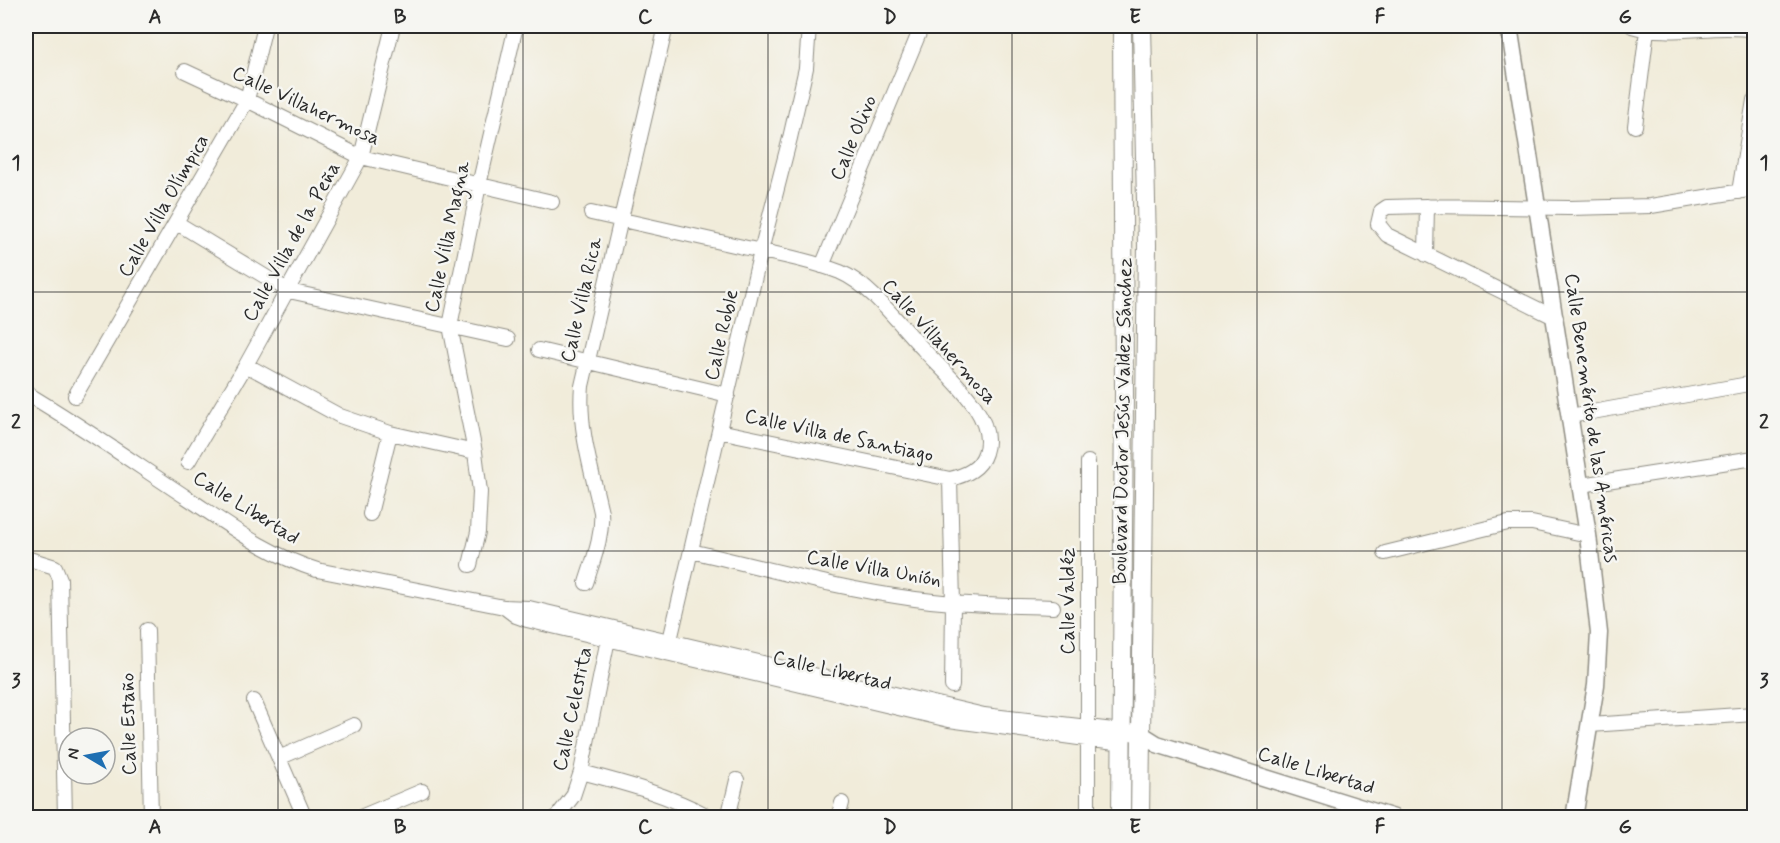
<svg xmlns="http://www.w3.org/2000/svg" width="1780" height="843" font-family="Mynerve,sans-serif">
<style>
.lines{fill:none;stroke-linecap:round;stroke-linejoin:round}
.minor-casing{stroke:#8e8c82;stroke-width:16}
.tertiary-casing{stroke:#8e8c82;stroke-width:19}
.secondary-casing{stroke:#8e8c82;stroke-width:20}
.minor{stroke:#fff;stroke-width:14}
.tertiary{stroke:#fff;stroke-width:16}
.secondary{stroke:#fff;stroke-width:18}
.grid{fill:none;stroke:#2b2b2b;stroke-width:1.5;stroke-opacity:0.55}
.labels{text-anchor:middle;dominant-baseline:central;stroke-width:5;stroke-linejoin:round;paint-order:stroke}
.street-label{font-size:20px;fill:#2b2b2b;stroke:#f6f6f2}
.neatline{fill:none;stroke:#2b2b2b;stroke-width:2}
.grid-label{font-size:20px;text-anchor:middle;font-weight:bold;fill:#2b2b2b}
</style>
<rect width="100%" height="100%" fill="#f6f6f2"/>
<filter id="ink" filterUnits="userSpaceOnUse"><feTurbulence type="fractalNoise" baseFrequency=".0167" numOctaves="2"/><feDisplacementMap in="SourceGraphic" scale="12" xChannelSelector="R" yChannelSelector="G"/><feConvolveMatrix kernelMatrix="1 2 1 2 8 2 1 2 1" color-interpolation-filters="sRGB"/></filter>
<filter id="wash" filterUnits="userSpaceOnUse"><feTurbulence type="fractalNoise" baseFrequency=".008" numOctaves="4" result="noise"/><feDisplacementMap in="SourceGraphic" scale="24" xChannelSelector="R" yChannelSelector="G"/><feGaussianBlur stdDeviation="1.35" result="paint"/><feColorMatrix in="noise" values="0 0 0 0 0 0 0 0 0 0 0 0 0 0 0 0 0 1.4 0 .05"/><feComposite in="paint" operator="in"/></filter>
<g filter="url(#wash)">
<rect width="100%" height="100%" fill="#f1ecda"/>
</g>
<g filter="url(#ink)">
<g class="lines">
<g class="minor-casing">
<path id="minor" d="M1632 26C1670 37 1715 23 1754 30
M185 71 247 100 361 157 552 202
M1635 126 1647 30
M1739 192 1754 100
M591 213C642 224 692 236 743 247 775 254 809 260 840 272 871 285 900 325 923 349 946 375 998 415 985 453 980 469 966 475 950 479L719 431
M177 223 289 291 508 339
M1426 255 1427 206
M822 266 922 26
M1556 318 1387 235 1378 224 1381 211 1387 207 1427 206 1569 208 1651 206 1754 189
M539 350 728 395
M246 365 340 416 390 433 475 452
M26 393C80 425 133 462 186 497 230 526 266 554 317 570L504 607 529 608 984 715 1122 731
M75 396 247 100 265 26
M1570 416 1754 383
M188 462 246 365 361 157 393 26
M1088 462V818
M950 479 953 603 952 686
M1581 485 1754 458
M370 514 390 433
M691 551C765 568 840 589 915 599 961 605 1007 606 1053 607
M1385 553 1508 523H1532L1588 535
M26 558 55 567 60 579 65 818
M470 565 478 532 480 492 475 452 450 326 479 185 516 26
M586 583C593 560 603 537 601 512 592 471 578 428 582 386L666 26
M504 607 516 616 527 620 949 720 1122 744
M147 630 151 818
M667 653 761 251 790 138 806 68 809 26
M254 701 305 818
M1590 725 1754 714
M279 758 354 725
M581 772C628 784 669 795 712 818
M358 818 422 791
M556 818 573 796 581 772 608 639
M728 818 737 780
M838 818 842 803"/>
</g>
<g class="tertiary-casing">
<path id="tertiary" d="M1509 26 1588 535 1599 633 1596 685 1574 818
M1130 732 1141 734 1157 744 1394 818"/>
</g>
<g class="secondary-casing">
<path id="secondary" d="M1121 818 1124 393 1122 26
M1140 818 1147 245 1142 26"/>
</g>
<use href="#minor" class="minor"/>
<use href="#tertiary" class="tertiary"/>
<use href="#secondary" class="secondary"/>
</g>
</g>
<path class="grid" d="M278 26V818M523 26V818M768 26V818M1012 26V818M1257 26V818M1502 26V818M26 292H1754M26 551H1754"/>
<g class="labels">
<g class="street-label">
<text transform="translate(306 106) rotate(25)">Calle Villahermosa</text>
<text transform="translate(854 138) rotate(-67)">Calle Olivo</text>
<text transform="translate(164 206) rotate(-60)">Calle Villa Olímpica</text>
<text transform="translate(448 237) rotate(-78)">Calle Villa Magna</text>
<text transform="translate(292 242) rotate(-61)">Calle Villa de la Peña</text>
<text transform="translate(582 300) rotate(-77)">Calle Villa Rica</text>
<text transform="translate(722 335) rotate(-77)">Calle Roble</text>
<text transform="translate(939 342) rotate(48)">Calle Villahermosa</text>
<text transform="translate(1591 418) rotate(82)">Calle Benemérito de las Américas</text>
<text transform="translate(1123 421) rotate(-89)">Boulevard Doctor Jesús Valdez Sánchez</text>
<text transform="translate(839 436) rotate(12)">Calle Villa de Santiago</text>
<text transform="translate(246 508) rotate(32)">Calle Libertad</text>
<text transform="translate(874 569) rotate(10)">Calle Villa Unión</text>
<text transform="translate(1068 601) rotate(-90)">Calle Valdéz</text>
<text transform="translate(832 671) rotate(13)">Calle Libertad</text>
<text transform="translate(573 709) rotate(-78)">Calle Celestita</text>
<text transform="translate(129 724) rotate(-91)">Calle Estaño</text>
<text transform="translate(1316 771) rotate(17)">Calle Libertad</text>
</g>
</g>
<rect width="1780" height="843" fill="none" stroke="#f6f6f2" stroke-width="66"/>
<g transform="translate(87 756) rotate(280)"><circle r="28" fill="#f6f6f2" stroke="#a5a5a2" stroke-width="1.5"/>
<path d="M0-4.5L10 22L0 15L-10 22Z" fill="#1f6fb2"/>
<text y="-9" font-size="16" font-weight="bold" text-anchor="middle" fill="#2b2b2b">N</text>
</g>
<rect x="33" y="33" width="1714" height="777" class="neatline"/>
<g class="grid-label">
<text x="155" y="23">A</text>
<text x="400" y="23">B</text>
<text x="645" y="23">C</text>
<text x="890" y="23">D</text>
<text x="1135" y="23">E</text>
<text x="1380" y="23">F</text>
<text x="1625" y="23">G</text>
<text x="16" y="169">1</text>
<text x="1764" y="169">1</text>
<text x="16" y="428">2</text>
<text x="1764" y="428">2</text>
<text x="16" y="687">3</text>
<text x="1764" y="687">3</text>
<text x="155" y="833">A</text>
<text x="400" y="833">B</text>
<text x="645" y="833">C</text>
<text x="890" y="833">D</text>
<text x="1135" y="833">E</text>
<text x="1380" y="833">F</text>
<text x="1625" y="833">G</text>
</g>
</svg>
